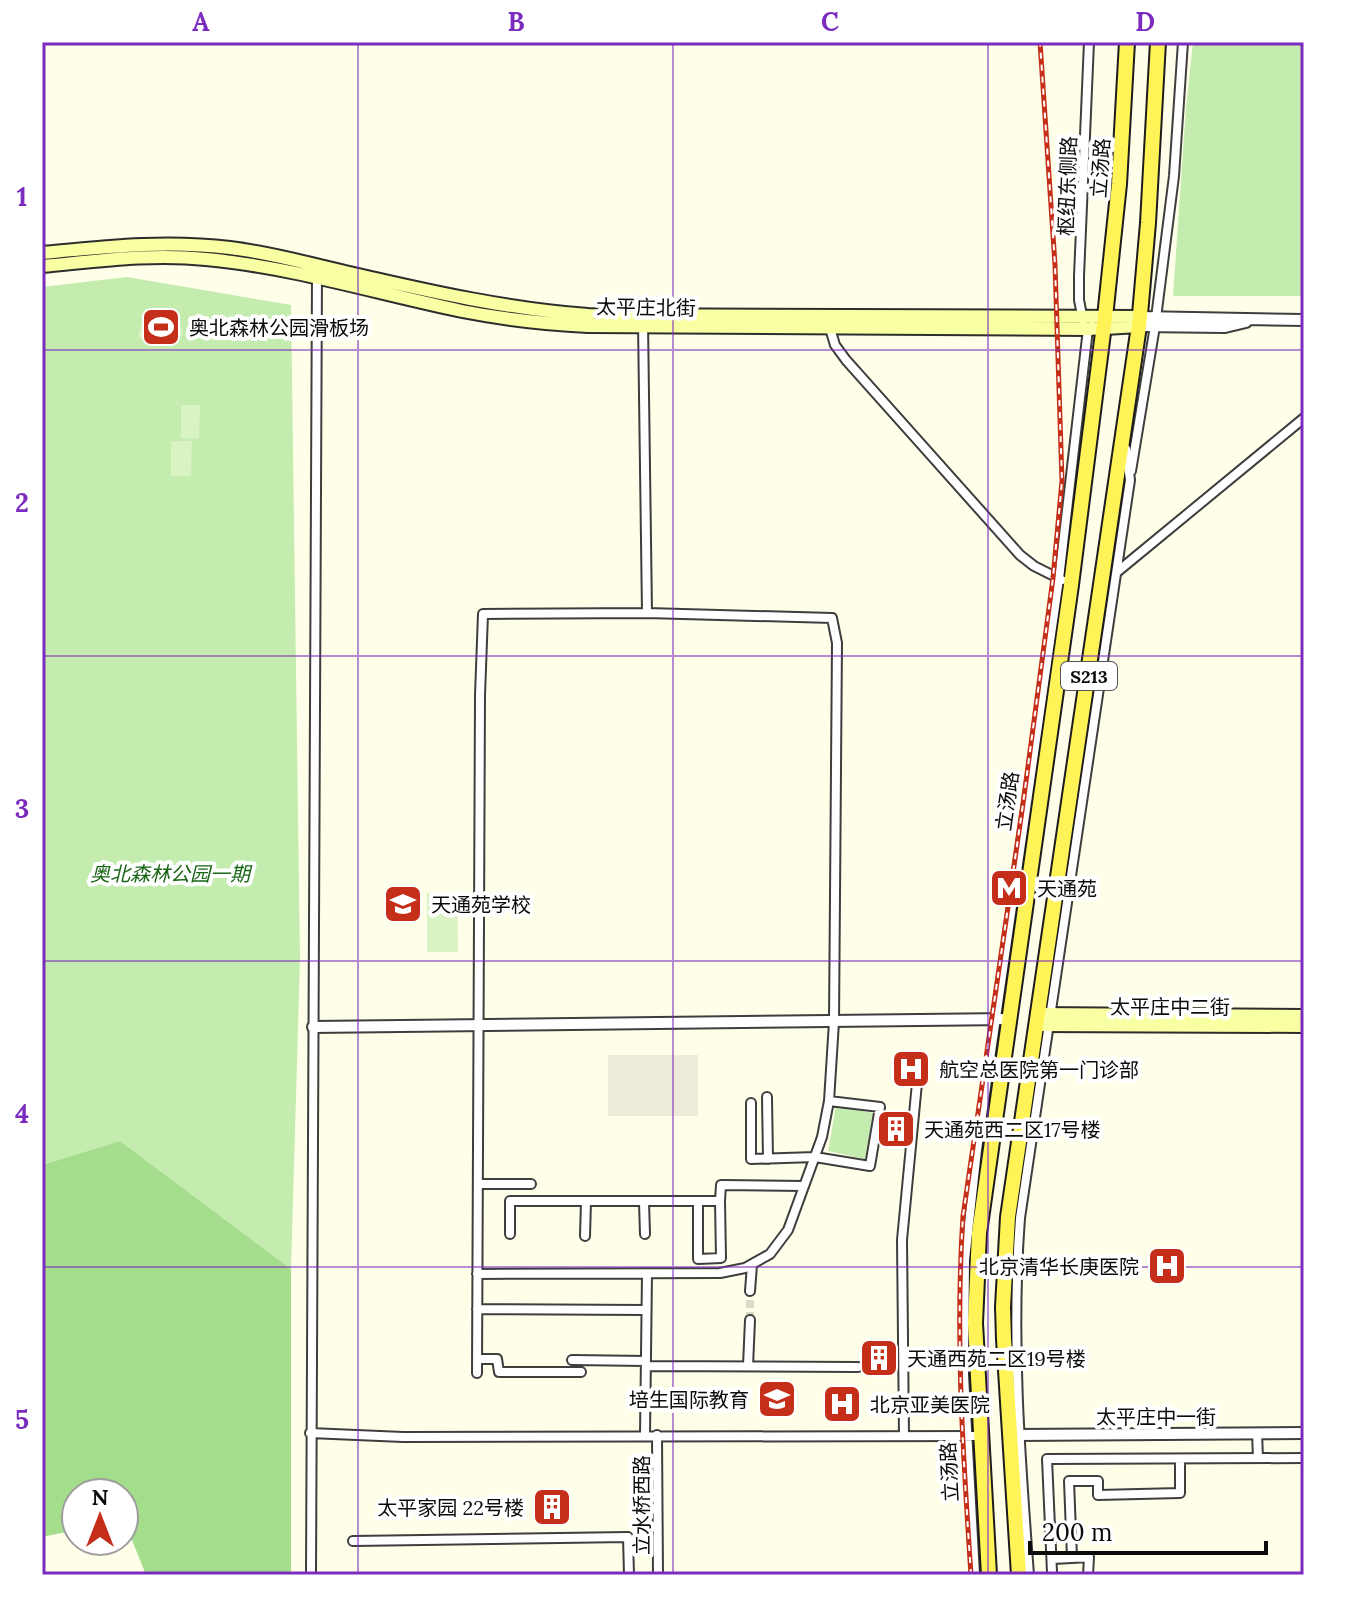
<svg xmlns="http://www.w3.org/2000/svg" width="1346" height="1617" font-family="Lora,'Noto Sans SC',serif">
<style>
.green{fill:#c4ecaf}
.forest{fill:#a4de8d}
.pitch{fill:#d9f3c2}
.plaza{fill:#eeecd8}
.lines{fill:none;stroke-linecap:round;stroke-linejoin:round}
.minor-tunnel{stroke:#dadac7;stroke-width:8;stroke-dasharray:8 4;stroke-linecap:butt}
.minor-casing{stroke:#3e3e3e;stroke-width:12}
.tertiary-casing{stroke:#3e3e3e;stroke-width:14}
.secondary-casing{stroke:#2d2d2d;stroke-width:16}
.primary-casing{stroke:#1c1c1c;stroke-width:18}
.minor{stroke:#fff;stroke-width:8}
.tertiary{stroke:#fff;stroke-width:10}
.secondary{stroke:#f9ffa3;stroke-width:12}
.primary{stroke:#fff358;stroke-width:14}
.rail-casing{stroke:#c52e19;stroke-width:5}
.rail{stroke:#fff;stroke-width:2;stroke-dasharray:6;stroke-linecap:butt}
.grid{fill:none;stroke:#7b2cbf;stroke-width:2;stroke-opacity:0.55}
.labels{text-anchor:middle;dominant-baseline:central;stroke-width:8;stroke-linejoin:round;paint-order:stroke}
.shield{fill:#fff;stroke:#545454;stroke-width:2}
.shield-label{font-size:18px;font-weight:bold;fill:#0b0b0b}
.street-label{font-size:20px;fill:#0b0b0b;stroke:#fff}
.poi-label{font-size:20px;fill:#0b0b0b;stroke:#fff;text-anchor:start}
.park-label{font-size:20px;font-style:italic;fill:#1a6617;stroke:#fff}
.neatline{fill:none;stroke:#7b2cbf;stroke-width:3}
.grid-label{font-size:26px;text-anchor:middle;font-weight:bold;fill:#7b2cbf}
</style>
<rect width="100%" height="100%" fill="#fffee8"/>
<path class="green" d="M1193 42H1304V296H1173L1186 107Z
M127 277 291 305 300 959 291 1269 120 1141 42 1165V287Z
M836 1106 873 1113 865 1159 828 1151Z"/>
<path class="forest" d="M120 1141 291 1269V1575H146L124 1520V1493H76V1530L42 1537V1165Z"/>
<path class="pitch" d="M170 312H177L183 335C175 341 167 338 158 345L138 337 142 321 163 317Z
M181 405H200L199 439 181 438Z
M171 441H192L191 476H171Z
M427 893H457L458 952H427Z"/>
<path class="plaza" d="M608 1055H698V1116H608Z"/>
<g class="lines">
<path class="minor-tunnel" d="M750 1320V1291"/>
<g class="minor-casing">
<path id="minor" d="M1083 320 1079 300V276L1089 42
M643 322 647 613
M829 325 835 345 846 360 1020 555 1034 566 1062 580
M1131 471 1155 326 1174 176 1183 42
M1117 572 1304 418
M767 1097 768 1159
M751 1103V1159L815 1157 870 1166 880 1107 829 1101
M478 1184H531
M644 1202 645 1234
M698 1202V1259L721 1258 720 1201
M510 1234V1201H720L721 1185 804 1186
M585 1236 586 1201
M750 1291 752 1265
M477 1309 646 1310
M477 1359H497L499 1372H581
M572 1360 646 1361
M646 1366 858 1367
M748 1366 750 1320
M477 1373 480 695 483 614 647 613 832 618 837 643 834 1022 829 1101 822 1137 788 1230 770 1254 745 1268 720 1273 477 1274
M310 1433 403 1437 980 1436
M1257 1433 1258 1458
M645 1435 647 1274
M657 1435 658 1575
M904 1436 902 1240 917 1083
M353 1541 628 1537 629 1575
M1072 1558 1089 1557 1088 1575
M1052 1559 1072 1558 1069 1481H1098V1495L1180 1493V1459
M1052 1572 1047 1459 1304 1458
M311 1575 317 274
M975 1575 964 1375 965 1260 977 1150 1059 579 1088 329 1092 326
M1029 1575C1020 1456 1011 1337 1020 1218L1130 480 1126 449"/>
</g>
<g class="tertiary-casing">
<path id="tertiary" d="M1140 317 1304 320
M1139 326 1225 327 1246 322
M313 1027 1009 1019
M1009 1435 1304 1433"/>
</g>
<g class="secondary-casing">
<path id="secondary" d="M42 253C105 247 166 240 230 248 272 253 313 265 354 274 432 292 508 309 588 315L1140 317
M42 266C97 261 151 253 206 259 292 267 376 293 462 311 503 319 546 324 588 326L1088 329 1139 326
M1037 1014 1304 1016
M1036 1025 1304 1026"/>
</g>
<g class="primary-casing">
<path id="primary" d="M989 1575 975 1323 979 1233 1071 585 1105 317 1119 184 1127 42
M1019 1575 1004 1339 1003 1307 1008 1217 1139 326 1148 223 1158 42"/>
</g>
<use href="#minor" class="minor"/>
<use href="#tertiary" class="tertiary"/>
<use href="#secondary" class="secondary"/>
<use href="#primary" class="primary"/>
<g class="rail-casing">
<path id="rail" d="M971 1575C963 1455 955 1336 963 1216L1023 804 1053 578 1062 481 1055 265 1040 42"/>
</g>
<use href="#rail" class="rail"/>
</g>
<path class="grid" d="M358 42V1575M673 42V1575M988 42V1575M42 350H1304M42 656H1304M42 961H1304M42 1267H1304"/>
<defs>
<g id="stadium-square" transform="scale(2)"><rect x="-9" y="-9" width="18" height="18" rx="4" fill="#c52e19" stroke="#fff"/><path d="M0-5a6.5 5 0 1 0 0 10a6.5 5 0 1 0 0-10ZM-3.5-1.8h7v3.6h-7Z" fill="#fff"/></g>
<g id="metro-square" transform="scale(2)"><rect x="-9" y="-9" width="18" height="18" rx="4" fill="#c52e19" stroke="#fff"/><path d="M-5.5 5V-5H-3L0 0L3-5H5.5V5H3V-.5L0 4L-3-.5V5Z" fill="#fff"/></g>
<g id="school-square" transform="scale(2)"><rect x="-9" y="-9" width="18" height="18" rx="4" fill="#c52e19" stroke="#fff"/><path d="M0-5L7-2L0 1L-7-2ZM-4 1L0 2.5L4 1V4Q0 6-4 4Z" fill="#fff"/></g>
<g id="hospital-square" transform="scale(2)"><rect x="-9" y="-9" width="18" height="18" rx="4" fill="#c52e19" stroke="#fff"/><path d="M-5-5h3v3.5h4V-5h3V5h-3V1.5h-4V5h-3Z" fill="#fff"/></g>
<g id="building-square" transform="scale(2)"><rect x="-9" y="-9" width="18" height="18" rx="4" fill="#c52e19" stroke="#fff"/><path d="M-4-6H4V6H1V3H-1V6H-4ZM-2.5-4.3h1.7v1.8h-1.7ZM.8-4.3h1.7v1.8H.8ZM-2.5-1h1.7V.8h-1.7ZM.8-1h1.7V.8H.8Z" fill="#fff"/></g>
</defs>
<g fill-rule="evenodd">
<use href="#stadium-square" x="161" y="327"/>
<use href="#metro-square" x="1009" y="888"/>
<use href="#school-square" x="403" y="904"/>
<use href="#hospital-square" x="911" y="1069"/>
<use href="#building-square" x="896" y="1129"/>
<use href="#hospital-square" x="1167" y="1266"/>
<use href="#building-square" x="879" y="1358"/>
<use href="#school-square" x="777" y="1399"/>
<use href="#hospital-square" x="842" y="1404"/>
<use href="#building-square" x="552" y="1507"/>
</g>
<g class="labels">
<rect class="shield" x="1061" y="662" width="56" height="28" rx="6"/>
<g class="shield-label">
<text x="1089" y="676">S213</text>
</g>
<g class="street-label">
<text transform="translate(1100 168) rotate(-86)">立汤路</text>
<text transform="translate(1067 186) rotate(-88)">枢纽东侧路</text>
<text transform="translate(646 307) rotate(1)">太平庄北街</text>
<text transform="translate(1007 801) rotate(-82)">立汤路</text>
<text x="1170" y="1006">太平庄中二街</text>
<text x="1156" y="1416">太平庄中一街</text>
<text transform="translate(949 1472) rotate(-93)">立汤路</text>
<text transform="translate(641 1505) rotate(-90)">立水桥西路</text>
</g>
<g class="poi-label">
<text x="189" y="327">奥北森林公园滑板场</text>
<text x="1037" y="888">天通苑</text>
<text x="431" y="904">天通苑学校</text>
<text x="939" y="1069">航空总医院第一门诊部</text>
<text x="924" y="1129">天通苑西二区17号楼</text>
<text x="1139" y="1266" text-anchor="end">北京清华长庚医院</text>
<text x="907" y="1358">天通西苑二区19号楼</text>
<text x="749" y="1399" text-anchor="end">培生国际教育</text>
<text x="870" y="1404">北京亚美医院</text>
<text x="524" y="1507" text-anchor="end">太平家园 22号楼</text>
</g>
<g class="park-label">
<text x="170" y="873">奥北森林公园一期</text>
</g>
</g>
<rect width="1346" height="1617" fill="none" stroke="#ffffff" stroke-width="88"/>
<g transform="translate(100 1517)"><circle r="38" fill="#ffffff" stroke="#9d9d9d" stroke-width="2"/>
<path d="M0-6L14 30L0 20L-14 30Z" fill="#c52e19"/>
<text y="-12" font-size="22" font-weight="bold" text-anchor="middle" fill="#0b0b0b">N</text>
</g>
<path d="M1030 1541v12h236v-12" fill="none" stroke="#0b0b0b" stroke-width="4"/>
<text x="1042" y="1541" font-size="24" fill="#0b0b0b" stroke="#ffffff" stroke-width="6" paint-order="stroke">200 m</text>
<rect x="44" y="44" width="1258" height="1529" class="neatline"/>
<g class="grid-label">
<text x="201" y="31">A</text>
<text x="516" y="31">B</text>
<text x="830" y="31">C</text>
<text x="1145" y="31">D</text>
<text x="22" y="206">1</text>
<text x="22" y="512">2</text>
<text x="22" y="818">3</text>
<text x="22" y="1123">4</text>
<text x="22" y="1429">5</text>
</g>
</svg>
